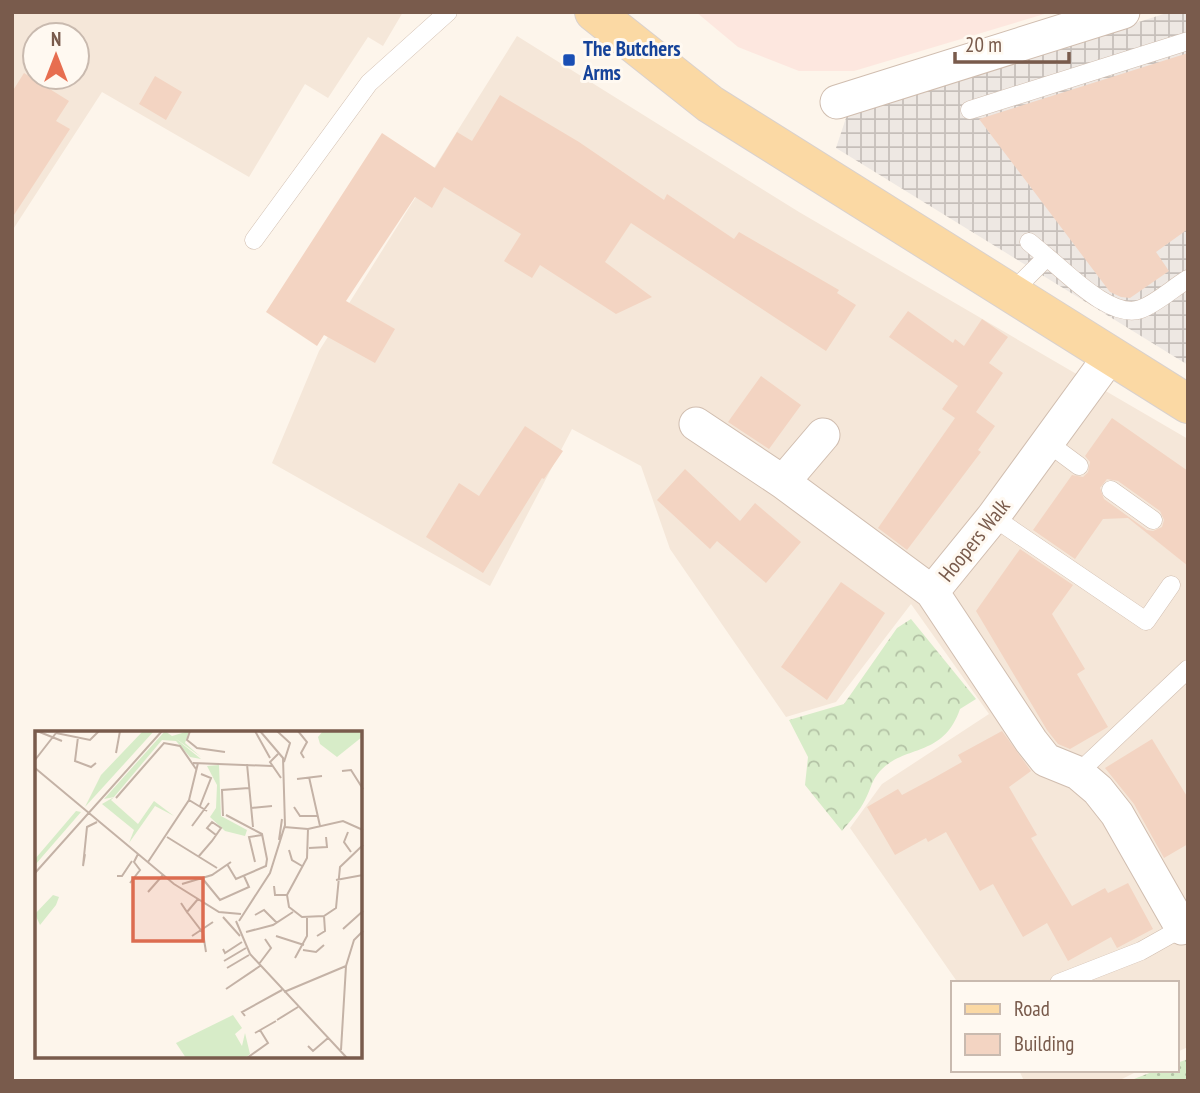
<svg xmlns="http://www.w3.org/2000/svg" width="1200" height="1093" font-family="'PT Sans Narrow',sans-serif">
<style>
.residential{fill:#f5e7d9;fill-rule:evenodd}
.commercial{fill:#fde7df}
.industrial{fill:url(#industrial-grid)}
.grass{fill:url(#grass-dots)}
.forest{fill:url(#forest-crowns)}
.building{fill:#f3d4c2;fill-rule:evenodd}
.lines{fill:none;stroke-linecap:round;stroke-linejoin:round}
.service-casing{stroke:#d0bdaf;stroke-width:19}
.minor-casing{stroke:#d0bdaf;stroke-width:35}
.primary-casing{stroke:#d9d1cd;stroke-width:40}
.service{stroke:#fff;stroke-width:18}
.minor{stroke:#fff;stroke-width:33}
.primary{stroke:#fbd9a4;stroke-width:38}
.transit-dot{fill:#1a4fb4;stroke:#fff9f1;stroke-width:2.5}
.labels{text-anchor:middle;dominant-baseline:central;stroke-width:6;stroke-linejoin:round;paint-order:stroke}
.transit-label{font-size:21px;font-weight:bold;fill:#164399;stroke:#fff9f1;text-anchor:start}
.street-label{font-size:21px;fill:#795b4c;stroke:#fff9f1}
.inset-road{fill:none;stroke:#c4b2a6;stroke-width:2}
.view{fill:#dc6c50;fill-opacity:0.15;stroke:#dc6c50;stroke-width:3.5}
.inset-edge{fill:none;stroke:#795b4c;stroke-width:3.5}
</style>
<defs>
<pattern id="industrial-grid" width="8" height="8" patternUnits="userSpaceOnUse" patternTransform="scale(1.75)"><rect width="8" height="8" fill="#eee8e3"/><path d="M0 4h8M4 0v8" fill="none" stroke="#c6bfba"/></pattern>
<pattern id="grass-dots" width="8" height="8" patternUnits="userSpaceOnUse" patternTransform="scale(1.75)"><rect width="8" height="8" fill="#d7ecc8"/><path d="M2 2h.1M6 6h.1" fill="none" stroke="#b3c2a5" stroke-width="1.8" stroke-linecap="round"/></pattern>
<pattern id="forest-crowns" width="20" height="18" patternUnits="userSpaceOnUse" patternTransform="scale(1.75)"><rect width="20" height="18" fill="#d7ecc8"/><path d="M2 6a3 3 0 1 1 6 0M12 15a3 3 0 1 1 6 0" fill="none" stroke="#b3c2a5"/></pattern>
</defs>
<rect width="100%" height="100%" fill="#fdf5eb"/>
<path class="residential" d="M12 12H403L383 46 368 37 328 98 305 84 249 177 102 92 12 231ZM35 35H77V77H35Z
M517 36 799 212 1188 439V1047L1177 1052V983H958L850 828 882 784 989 714 911 604 836 702 786 717 670 549 641 466 572 429 490 586 272 463 319 351Z
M1019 1070H1140L1118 1081H1024Z"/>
<path class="commercial" d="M696 12H1051L854 71H799L738 47Z"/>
<path class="industrial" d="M1170 12H1188V365L836 148 847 115Z"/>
<path class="grass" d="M1188 1059V1081H1129L1157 1070H1177V1063Z"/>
<path class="forest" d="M911 619 976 699 960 709C943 758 905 744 880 771 871 781 871 789 865 800 860 811 849 822 842 831L805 785 808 757 789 720 844 704 897 628Z"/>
<path class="building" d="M1188 53V229L1156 252 1169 271 1130 298 1121 297 1110 292 979 119Z
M24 73 69 101 56 121 70 129 12 218V92Z
M155 76 182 92 166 120 139 104Z
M500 95 579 142 664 200 667 194 734 239 739 232 839 290 837 293 856 305 826 351 631 223 605 262 652 297 616 314 540 265 532 278 504 261 521 234 444 187 432 208 415 197 346 301 395 329 375 363 324 335 317 346 266 312 382 133 435 168 457 132 472 141Z
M908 311 953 343 955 339 964 346 982 319 1008 337 989 363 1003 373 976 412 995 426 978 450 981 452 907 550 878 528 955 418 942 409 958 386 889 337Z
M761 376 801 405 769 449 728 422Z
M1112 418 1188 471V566L1128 518 1103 519 1075 559 1033 530 1072 475 1083 477 1088 472 1090 462 1085 456ZM1107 479 1118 481 1160 511 1164 520 1162 527 1153 531 1147 530 1104 499 1100 488Z
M525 426 563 451 544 479 542 478 483 573 426 537 459 483 479 496Z
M685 469 740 521 755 503 801 542 766 583 717 541 710 549 657 500Z
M1020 549 1073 585 1052 614 1085 669 1077 674 1108 727 1070 749 1058 744 1047 730 976 611Z
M841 582 885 613 827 700 781 667Z
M1002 731 1031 771 1009 787 1037 835 1031 838 1072 906 1105 888 1108 893 1128 883 1153 929 1117 948 1111 937 1068 961 1047 923 1023 937 993 884 980 891 946 832 928 842 926 838 895 855 867 807 898 789 902 795 932 779 962 762 958 755Z
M1152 739 1188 798V844L1164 858 1134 804 1105 768Z"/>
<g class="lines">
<g class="service-casing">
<path id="service" d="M970 110 1188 41
M254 240 369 83 448 12
M1029 242 1047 257
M1010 294 1047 257C1068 274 1112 320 1141 309 1157 303 1173 288 1188 279
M1048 443 1079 466
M1111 490 1153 520
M993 517 1146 621 1171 585
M1078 773 1188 669
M1059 983 1141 951 1182 928 1185 933"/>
</g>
<g class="minor-casing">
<path id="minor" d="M837 102 1123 12
M696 424 783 482
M823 435 783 482 932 592 993 517 1111 355
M932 592 1031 741 1046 760 1078 773 1098 790 1117 814 1182 928 1188 924"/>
</g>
<g class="primary-casing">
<path id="primary" d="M594 12 710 104 1188 404"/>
</g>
<use href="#service" class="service"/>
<use href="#minor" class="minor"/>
<use href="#primary" class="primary"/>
</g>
<rect class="transit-dot" x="562" y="53" width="14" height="14" rx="3.5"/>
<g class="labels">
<g class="transit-label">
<text x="583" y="48">The Butchers<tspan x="583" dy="24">Arms</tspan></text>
</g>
<g class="street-label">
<text transform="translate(974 540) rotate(-51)">Hoopers Walk</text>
</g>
</g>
<g transform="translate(35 731)">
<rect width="327" height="327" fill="#fdf5eb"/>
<path d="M108 0H119L50 76 66 44ZM130 0 137 5 154 0 150 12 166 26 140 7 166 28 155 26 141 10 127 9 79 66 69 68ZM288 0H327V6L302 26 285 13 283 6ZM41 80 46 81 0 134V128ZM198 284 207 297 200 303 207 315 210 302 215 323 210 327H151L141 312Z" fill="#d7ecc8"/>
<path d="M184 34 186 85 212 99 210 105 190 100 175 86 181 77 182 54 172 35ZM79 66 76 69 103 93 119 70 139 85 120 75 94 112 99 99 67 73ZM18 164 24 166 21 174 5 194 0 183Z" fill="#d7ecc8"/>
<path class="inset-road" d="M2 0 27 10M155 0 152 9 162 17 190 21M220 0 235 27M242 0 255 12 249 31M263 0 272 11 266 22 269 27M21 2 55 9 64 0M43 6 40 30 56 36 61 32M81 22 85 0M243 23 235 31 246 47M0 29 21 2M158 32 237 35M212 33 218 96M0 37 139 153 184 181 206 183M307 40 316 39 328 58M274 46 285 95M262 48 287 45M81 67 129 12 145 15 161 38M154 69 172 80M165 75 176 47 166 43M259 76 265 85H282M216 77 237 75M191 84 227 103 232 128 231 135 201 148 192 133M188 85 187 59 214 57M157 95 174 72M249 96 273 98 308 90 328 99M273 98 272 127 252 164 254 176 267 186 289 185 301 177 305 136 328 114M313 101 309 111 316 121M132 106 182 137M244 109 247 88M274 117 292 116 291 106M254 119 257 129 267 135M50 123 48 135 52 96 62 91M164 125 177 110 186 97 177 91 172 97 181 104M113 131 154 69 163 32M220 131 214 106 227 104M0 142 127 0M82 145H87L97 130M167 147 185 169 214 156 209 145M301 149 328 144M95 152 105 139 99 131 103 123M147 153 177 144 196 131M239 155 240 164H252M113 161 128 144M146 172 152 181 163 168M152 181 168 202 171 221M220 184 229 179 242 192M188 186 205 205M201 190 215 223 312 327M204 190 235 142 250 94 248 27 225 0M308 198 328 180M211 201 238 194 258 181M157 205 178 191M241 205 269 214M282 205 290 200 289 185M188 218 190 222 207 211M268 219 281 221 289 214M260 227 272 205V186M189 230 211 217M224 233 236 217 230 208M192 237 214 224M191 258 225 235M249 261 311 235M210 285 207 281 247 259M242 289 263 276M220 302 241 290M273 315 278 320 293 307M306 319 311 235 319 209 328 200M212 327 233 312 225 299"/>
<path class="view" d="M98 147H168V210H98Z"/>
<rect width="327" height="327" class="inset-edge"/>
</g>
<rect width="1200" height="1093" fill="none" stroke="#795b4c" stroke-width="28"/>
<rect x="951" y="981" width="228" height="91" fill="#fff9f1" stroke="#c9baaf" stroke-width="2"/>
<rect x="965" y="1004" width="35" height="10" fill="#fbd9a4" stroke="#c9baaf" stroke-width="2"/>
<text x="1014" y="1016" font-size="21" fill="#795b4c">Road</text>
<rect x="965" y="1034" width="35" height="21" fill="#f3d4c2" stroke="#c9baaf" stroke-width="2"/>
<text x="1014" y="1051" font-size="21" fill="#795b4c">Building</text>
<g transform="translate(56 56)"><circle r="33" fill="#fff9f1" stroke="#c9baaf" stroke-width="2"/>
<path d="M0-5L12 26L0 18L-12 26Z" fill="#e76e50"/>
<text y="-10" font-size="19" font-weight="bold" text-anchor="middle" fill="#795b4c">N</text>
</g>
<path d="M955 52v10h114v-10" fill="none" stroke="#795b4c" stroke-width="3.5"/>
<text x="965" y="52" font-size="21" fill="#795b4c" stroke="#fff9f1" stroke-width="5" paint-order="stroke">20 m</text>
</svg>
